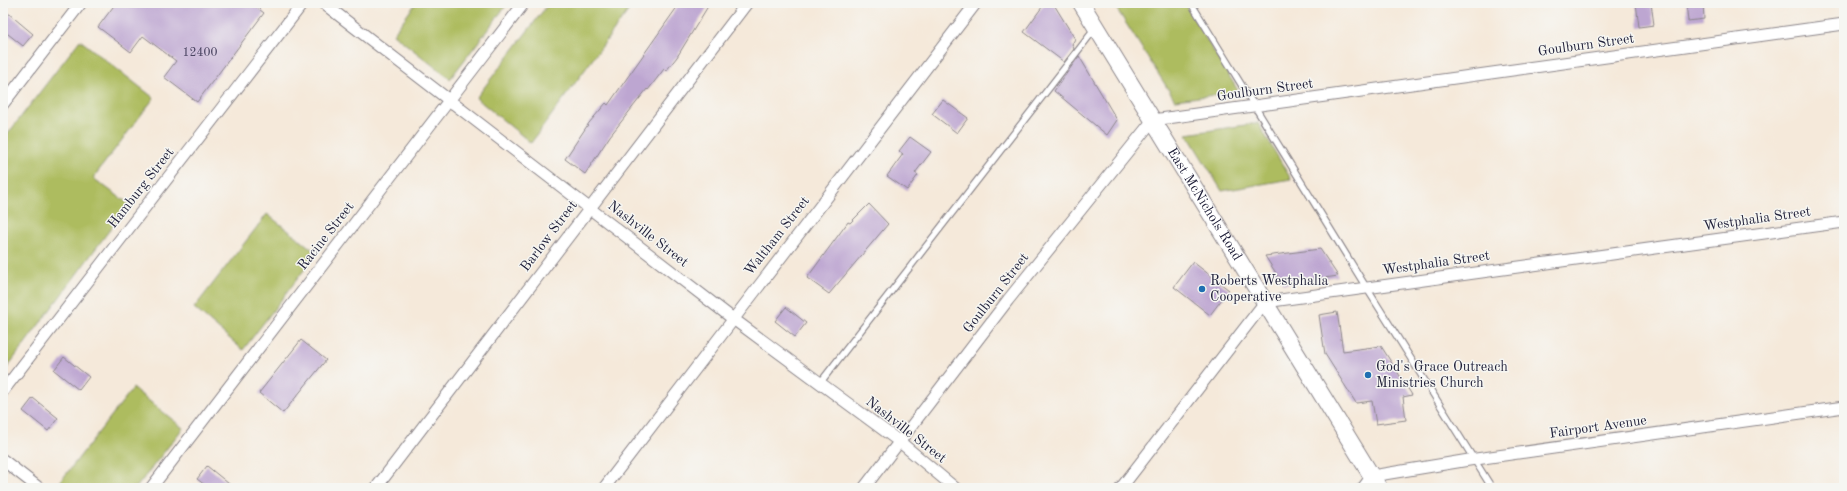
<svg xmlns="http://www.w3.org/2000/svg" width="1847" height="491" font-family="'Old Standard TT',serif">
<style>
.green{fill:#adbc5e;stroke:#686f4c}
.building{fill:#bda6d1}
.lines{fill:none;stroke-linecap:round;stroke-linejoin:round}
.lane-casing{stroke:#8c868a;stroke-width:8}
.street-casing{stroke:#8c868a;stroke-width:13}
.secondary-casing{stroke:#8c868a;stroke-width:18}
.lane{stroke:#fff;stroke-width:5.5}
.street{stroke:#fff;stroke-width:11}
.secondary{stroke:#fff;stroke-width:16}
.poi-dot{fill:#1f6fb2;stroke:#f6f6f2;stroke-width:1.5}
.labels{text-anchor:middle;dominant-baseline:central;stroke-width:3;stroke-linejoin:round;paint-order:stroke}
.number-label{font-size:12px;fill:#494360}
.street-label{font-size:14px;fill:#22223b;stroke:#f6f6f2}
.poi-label{font-size:14px;fill:#22223b;stroke:#f6f6f2;text-anchor:start}
</style>
<rect width="100%" height="100%" fill="#f6f6f2"/>
<filter id="ink" filterUnits="userSpaceOnUse"><feTurbulence type="fractalNoise" baseFrequency=".025" numOctaves="2"/><feDisplacementMap in="SourceGraphic" scale="8" xChannelSelector="R" yChannelSelector="G"/><feConvolveMatrix kernelMatrix="1 2 1 2 8 2 1 2 1" color-interpolation-filters="sRGB"/></filter>
<filter id="wash" filterUnits="userSpaceOnUse"><feTurbulence type="fractalNoise" baseFrequency=".012" numOctaves="4" result="noise"/><feDisplacementMap in="SourceGraphic" scale="16" xChannelSelector="R" yChannelSelector="G"/><feGaussianBlur stdDeviation="0.9" result="paint"/><feColorMatrix in="noise" values="0 0 0 0 0 0 0 0 0 0 0 0 0 0 0 0 0 1.4 0 .05"/><feComposite in="paint" operator="in"/></filter>
<g filter="url(#wash)">
<rect width="100%" height="100%" fill="#f5e9da"/>
<path class="green" d="M416 3H508L450 79 393 34Z
M549 3H634L531 143 476 98Z
M1113 3H1184L1239 92 1175 100Z
M80 40 154 98 93 178 129 204 3 373V140Z
M1258 123 1291 179 1222 191 1187 134Z
M267 214 317 253 243 350 194 308Z
M133 388 183 428 136 488H66L60 482Z"/>
<g id="blocks">
<path class="building" d="M116 3H251L264 13 197 102 164 77 176 61 143 36 131 52 98 27Z
M680 3H710L677 57 666 71 664 69 648 90 647 89 610 136 585 174 565 159 589 123 606 103 608 105Z
M1045 3H1053L1075 39 1072 44 1074 49 1064 62 1024 32Z
M1636 3H1651L1654 25 1639 27Z
M1686 3H1703L1704 19 1688 21Z
M8 13 33 34 23 46 3 30V20Z
M1079 56 1117 120 1107 135 1054 91Z
M943 100 968 118 957 133 932 114Z
M910 137 931 152 915 173 918 175 907 190 887 176 903 154 899 151Z
M869 204 888 224 829 294 807 278 848 222 850 223Z
M1320 249 1338 276 1283 284 1265 256Z
M1193 262 1229 290 1210 315 1174 287Z
M786 307 806 323 795 337 775 321Z
M1337 312 1343 351 1381 346 1412 395 1403 397 1406 420 1376 424 1372 401 1356 403 1325 354 1319 315Z
M301 340 326 360 283 413 259 393Z
M64 357 89 377 79 390 54 370Z
M33 398 58 418 48 431 23 411Z
M207 466 234 488H209L197 479Z"/>
</g>
</g>
<g filter="url(#ink)">
<use href="#blocks" fill-opacity="0" stroke="#8c868a" stroke-width="1"/>
<g class="lines">
<g class="lane-casing">
<path id="lane" d="M1191 3 1366 287 1492 488
M820 383 1094 30"/>
</g>
<g class="street-casing">
<path id="street" d="M323 3 732 318 900 442 955 488
M3 104 81 3
M3 391 303 3
M3 460 39 488
M151 488 524 3
M376 488 747 3
M604 488 976 3
M864 488 1008 300 1153 120 1844 24
M1121 488 1265 302 1844 222
M1363 488 1372 476 1469 460 1844 407"/>
</g>
<g class="secondary-casing">
<g id="secondary">
<path id="s1" d="M1081 3 1379 488"/>
</g>
</g>
<use href="#lane" class="lane"/>
<use href="#street" class="street"/>
<use href="#secondary" class="secondary"/>
</g>
</g>
<g class="poi-dot">
<circle cx="1202" cy="289" r="4"/>
<circle cx="1368" cy="375" r="4"/>
</g>
<g class="labels">
<g class="number-label">
<text x="200" y="53">12400</text>
</g>
<g class="street-label">
<text transform="translate(1586 45) rotate(-8)">Goulburn Street</text>
<text transform="translate(1265 90) rotate(-8)">Goulburn Street</text>
<text transform="translate(141 188) rotate(-52)">Hamburg Street</text>
<text stroke="none"><textPath href="#s1" startOffset="236">East McNichols Road</textPath></text>
<text transform="translate(1757 219) rotate(-8)">Westphalia Street</text>
<text transform="translate(648 234) rotate(38)">Nashville Street</text>
<text transform="translate(326 236) rotate(-52)">Racine Street</text>
<text transform="translate(549 236) rotate(-53)">Barlow Street</text>
<text transform="translate(777 236) rotate(-52)">Waltham Street</text>
<text transform="translate(1436 263) rotate(-8)">Westphalia Street</text>
<text transform="translate(996 293) rotate(-52)">Goulburn Street</text>
<text transform="translate(1598 427) rotate(-8)">Fairport Avenue</text>
<text transform="translate(906 430) rotate(38)">Nashville Street</text>
</g>
<g class="poi-label">
<text x="1210" y="281">Roberts Westphalia<tspan x="1210" dy="16">Cooperative</tspan></text>
<text x="1376" y="367">God's Grace Outreach<tspan x="1376" dy="16">Ministries Church</tspan></text>
</g>
</g>
<rect width="1847" height="491" fill="none" stroke="#f6f6f2" stroke-width="16"/>
</svg>
